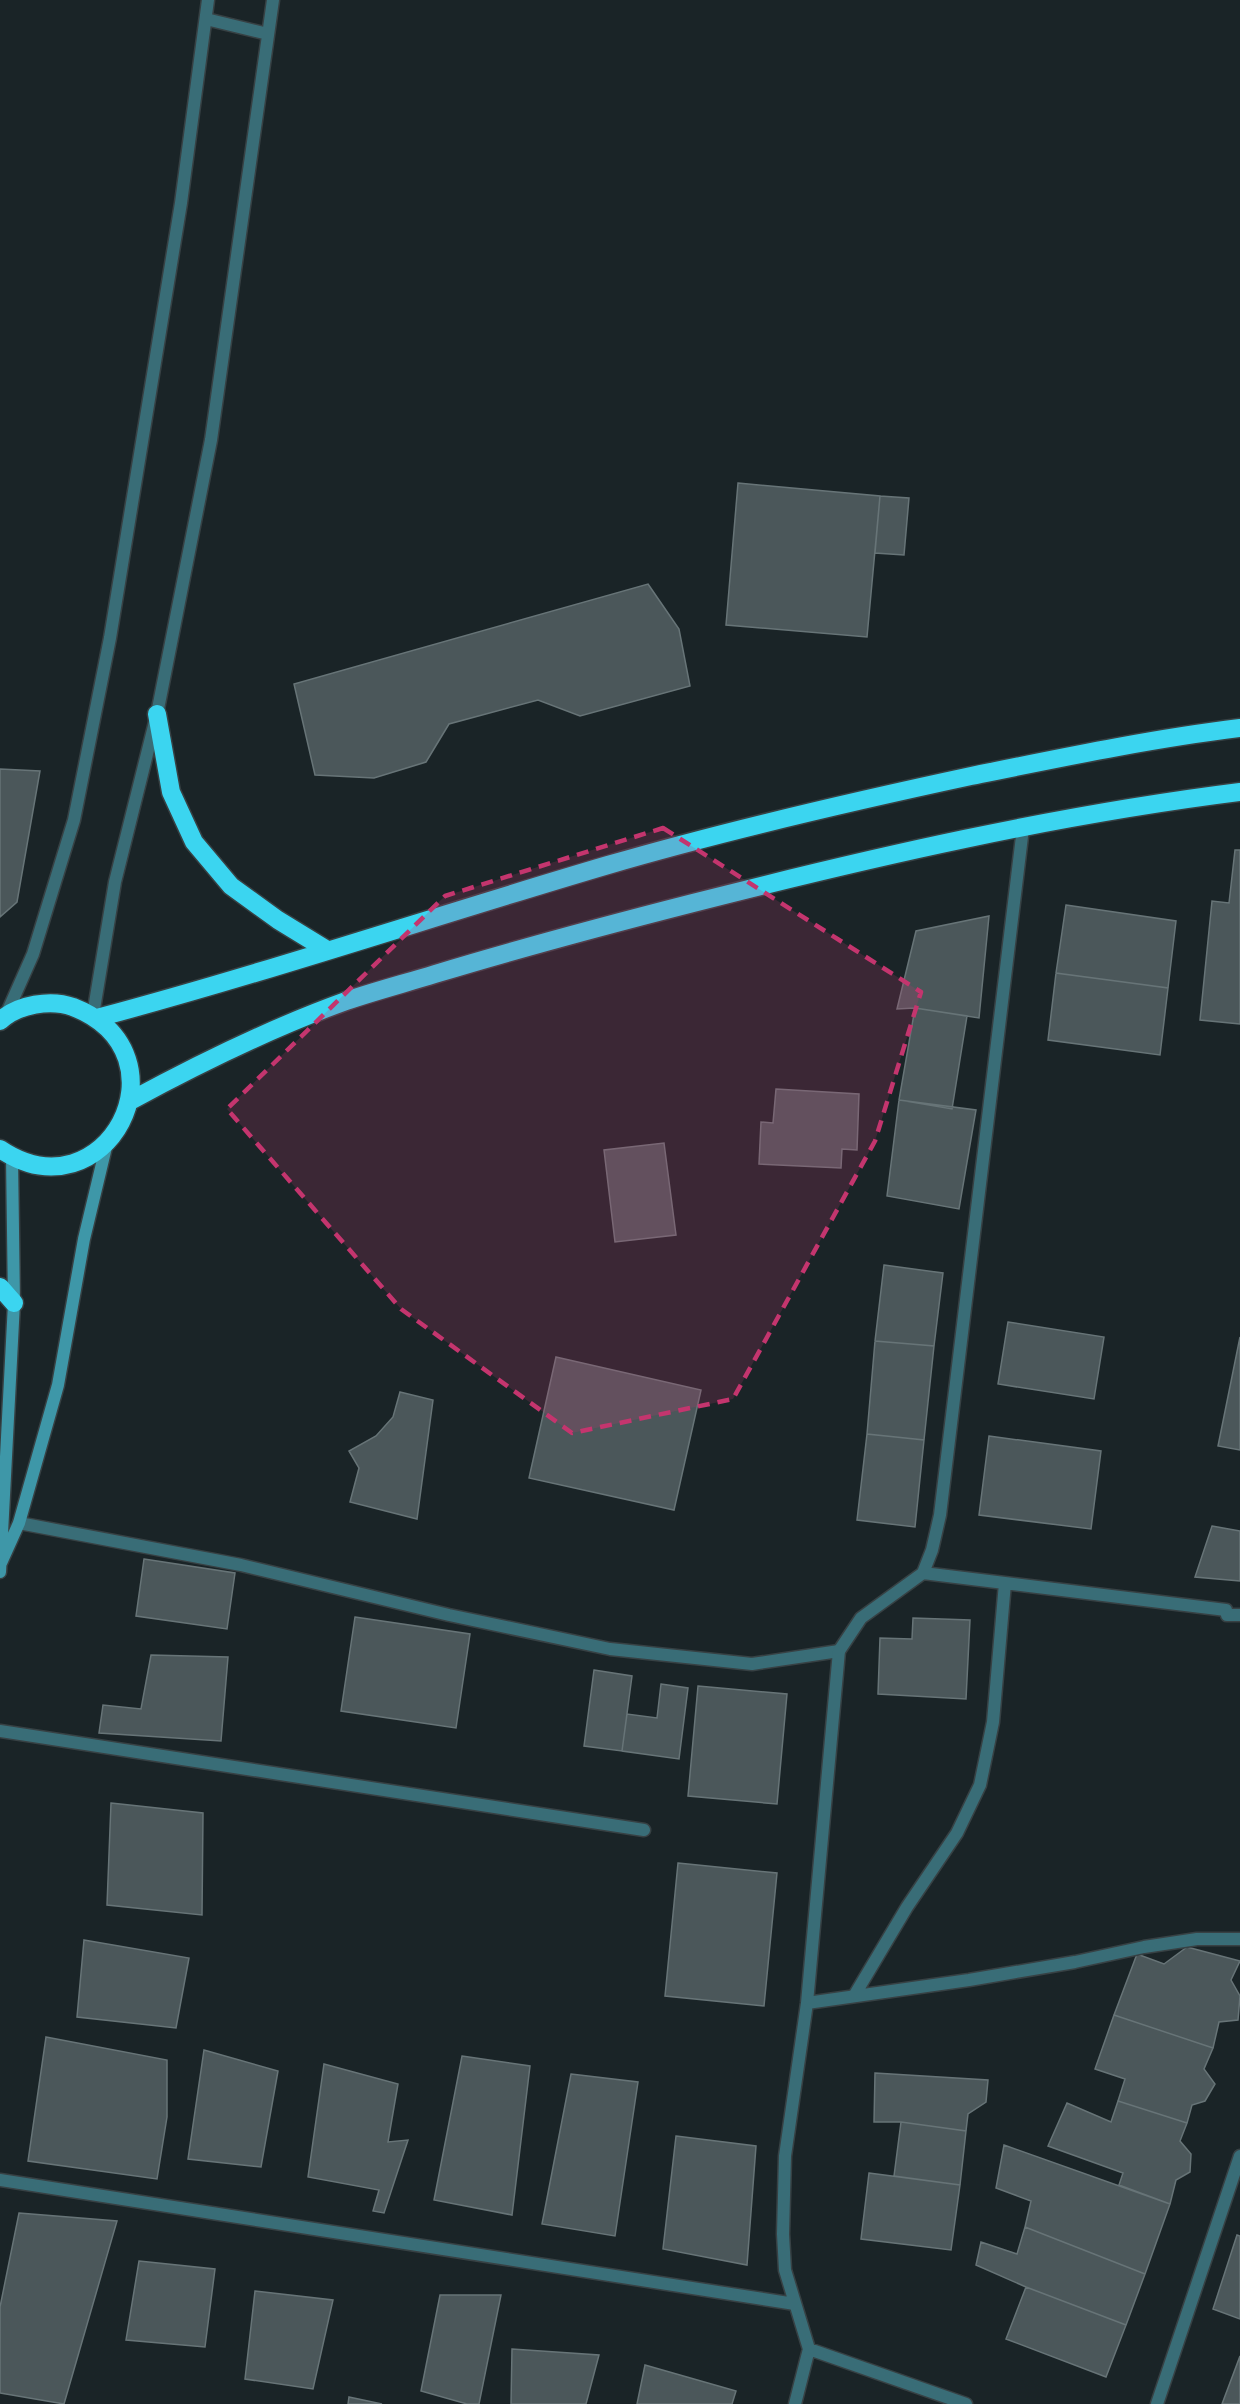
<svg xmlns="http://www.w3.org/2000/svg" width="1240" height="2404" font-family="Jost,sans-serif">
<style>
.building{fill:#4b575a;stroke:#677477;stroke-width:1.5}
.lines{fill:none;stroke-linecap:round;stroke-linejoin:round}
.lane-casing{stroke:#374144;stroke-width:15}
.street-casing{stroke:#374144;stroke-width:15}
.secondary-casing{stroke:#374144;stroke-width:15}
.highway-casing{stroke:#374144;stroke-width:21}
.lane{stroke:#396d77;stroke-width:12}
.street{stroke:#396d77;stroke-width:12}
.secondary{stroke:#3e97a8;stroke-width:12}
.highway{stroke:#3bd5f0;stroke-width:18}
.marked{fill:#c4356e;fill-opacity:0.2;stroke:#c4356e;stroke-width:4.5;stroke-dasharray:12 8;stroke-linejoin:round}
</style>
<rect width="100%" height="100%" fill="#1a2427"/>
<path class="building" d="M738 483 880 496 867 637 726 625Z
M880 496 909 498 904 555 875 553Z
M648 584 679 629 690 686 580 716 538 700 449 724 426 762 374 778 315 775 294 684Z
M0 769 40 771 17 902 0 917Z
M1235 850H1240V1024L1200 1020 1212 901 1229 903Z
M1066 905 1176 921 1168 988 1056 973Z
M989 916 979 1018 915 1008 897 1009 916 931Z
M1056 973 1168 988 1160 1055 1048 1040Z
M915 1008 967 1016 952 1109 899 1100Z
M776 1089 859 1094 857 1150 842 1149 841 1168 759 1164 761 1122 773 1123Z
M899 1100 976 1110 959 1209 887 1196Z
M664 1143 676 1235 615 1242 604 1150Z
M884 1265 943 1273 934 1346 875 1341Z
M1008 1322 1104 1337 1094 1399 998 1384Z
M1240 1337V1450L1218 1446Z
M875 1341 934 1346 924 1440 867 1434Z
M556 1357 701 1390 674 1510 529 1478Z
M400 1392 433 1400 417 1519 350 1502 359 1468 349 1451 376 1436 393 1417Z
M867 1434 924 1440 915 1527 857 1520Z
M989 1436 1101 1451 1091 1529 979 1515Z
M1212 1526 1240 1531V1581L1195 1577Z
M144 1559 235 1573 227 1629 136 1616Z
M355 1617 470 1634 456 1728 341 1711Z
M913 1618 970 1620 966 1699 878 1694 880 1638 912 1639Z
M151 1655 228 1657 221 1741 99 1733 103 1705 141 1709Z
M594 1670 632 1676 622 1751 584 1746Z
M661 1684 688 1688 679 1759 622 1751 627 1714 657 1718Z
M698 1686 787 1694 777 1804 688 1796Z
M111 1803 203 1813 202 1915 107 1905Z
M678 1863 777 1873 764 2006 665 1996Z
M84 1940 189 1958 176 2028 77 2017Z
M1187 1947 1240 1961 1231 1980 1240 1996 1238 2020 1219 2022 1213 2048 1114 2015 1137 1954 1164 1964Z
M1114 2015 1213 2048 1204 2069 1215 2084 1205 2101 1192 2105 1187 2123 1118 2101 1125 2079 1095 2069Z
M46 2037 167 2060V2117L157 2179 28 2161Z
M204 2050 278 2071 261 2167 188 2159Z
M462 2056 530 2066 512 2215 434 2200Z
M324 2064 398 2084 388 2142 408 2140 384 2213 373 2211 379 2190 308 2177Z
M875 2073 988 2080 986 2102 968 2114 966 2131 901 2122H874Z
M571 2074 638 2082 615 2236 542 2224Z
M1118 2101 1187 2123 1180 2141 1191 2154 1190 2172 1176 2180 1170 2204 1119 2185 1123 2173 1048 2146 1067 2103 1111 2122Z
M901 2122 966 2131 960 2185 894 2176Z
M676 2136 756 2146 747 2265 663 2249Z
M1004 2145 1170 2204 1145 2274 1025 2227 1031 2201 996 2188Z
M869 2173 960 2185 951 2250 861 2239Z
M19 2213 117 2221 64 2404 0 2393V2307Z
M1025 2227 1145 2274 1126 2325 1026 2287 976 2265 981 2242 1017 2254Z
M1237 2235 1240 2236V2319L1213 2309Z
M139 2261 215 2269 205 2347 126 2340Z
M1026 2287 1126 2325 1106 2377 1006 2339Z
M255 2291 333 2300 313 2389 245 2379Z
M440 2295H501L479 2404H467L421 2391Z
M512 2349 599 2355 586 2404H511Z
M1240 2356V2404H1222Z
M645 2365 736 2391 732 2404H637Z
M349 2397 382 2404H348Z"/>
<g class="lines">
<g class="lane-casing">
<path id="lane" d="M19 1523 241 1565 449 1615 610 1649 752 1664 839 1651
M0 1731 644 1830"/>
</g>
<g class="street-casing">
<path id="street" d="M206 19 268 34
M6 1015 33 954 74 820 110 638 181 203 208 0
M93 1015 115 882 157 714 211 440 273 0
M923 1573 1226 1610 1227 1615H1240
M854 1996 907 1907 957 1833 980 1785 993 1722 1005 1583
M807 2003 969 1980 1075 1962 1144 1947 1197 1939H1240
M0 2180 795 2304
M809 2349 966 2404
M795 2404 809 2349 785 2270 783 2234 785 2156 807 2003 839 1651 861 1618 923 1573 932 1550 940 1515 1023 828
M1157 2404 1240 2156"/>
</g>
<g class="secondary-casing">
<path id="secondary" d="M1 1563 19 1523 58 1385 84 1239 107 1143
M0 1572 14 1303 12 1157"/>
</g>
<g class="highway-casing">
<path id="highway" d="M157 714 171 792 194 842 231 886 278 920 327 950
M97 1018C269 972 438 915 608 865 728 830 850 802 971 776 1060 758 1150 739 1240 728
M0 1021C18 1004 51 999 73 1007 193 1054 105 1220 0 1149
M130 1101C200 1063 271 1028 346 1001 375 991 406 983 435 974 521 948 607 925 693 903 873 857 1056 815 1240 792
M0 1287 14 1303"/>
</g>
<use href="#lane" class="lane"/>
<use href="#street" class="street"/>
<use href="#secondary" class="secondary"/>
<use href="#highway" class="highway"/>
</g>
<path class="marked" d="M663 828 921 992 875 1141 733 1399 572 1433 401 1309 227 1109 445 896Z"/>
</svg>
